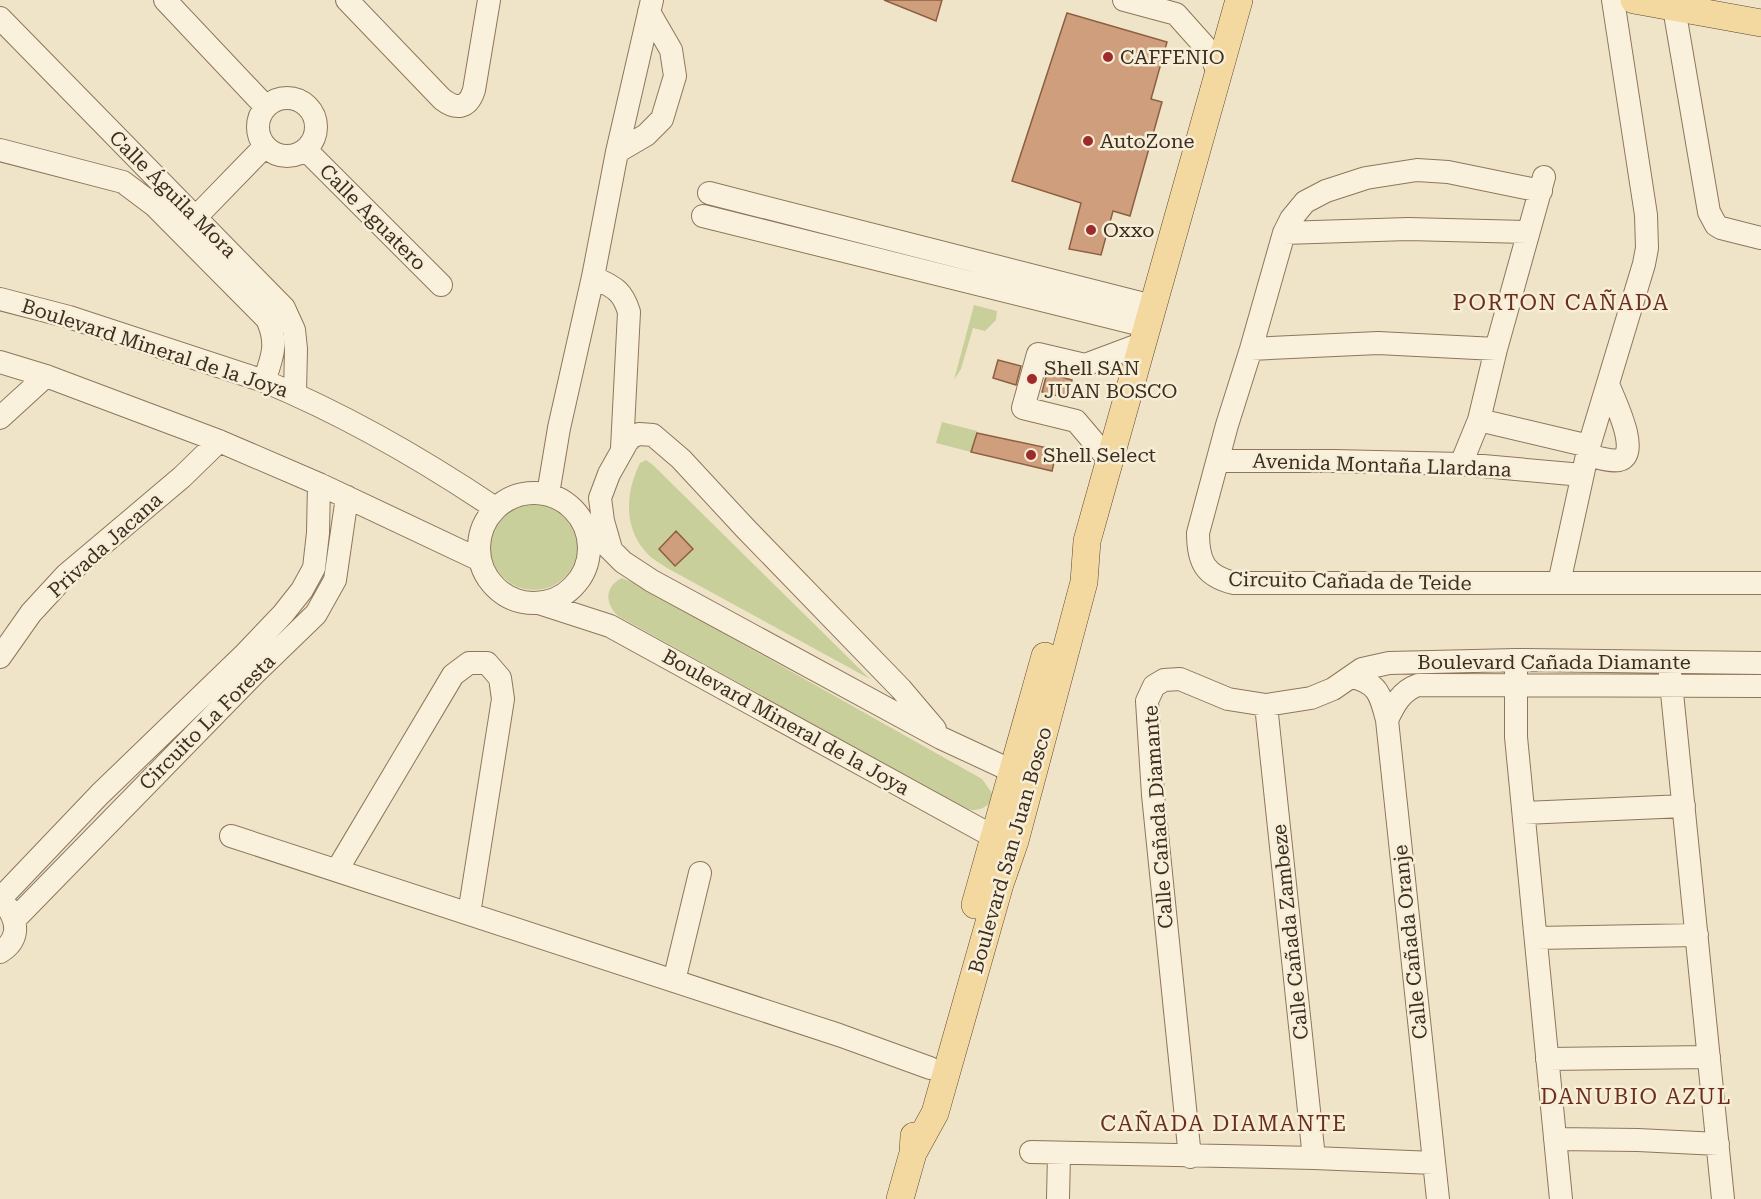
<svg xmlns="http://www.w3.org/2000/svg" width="1761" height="1199" font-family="'Roboto Serif',serif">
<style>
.green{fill:#c9cf9b}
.building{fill:#cf9f7d;stroke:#8d5f41;stroke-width:1.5}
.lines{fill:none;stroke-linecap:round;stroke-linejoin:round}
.minor-casing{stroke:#8d765c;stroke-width:24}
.major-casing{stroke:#5b4430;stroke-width:28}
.minor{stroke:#faf1dc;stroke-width:22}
.major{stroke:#f3d9a0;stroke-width:27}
.poi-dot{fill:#9e2a2b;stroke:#f7eed8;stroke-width:2}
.labels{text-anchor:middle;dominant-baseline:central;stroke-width:5;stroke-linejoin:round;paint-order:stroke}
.poi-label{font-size:20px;fill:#3d2e20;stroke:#f7eed8;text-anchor:start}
.street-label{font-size:20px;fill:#3d2e20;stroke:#f7eed8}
.quarter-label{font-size:22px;letter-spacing:1.5px;fill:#6b2e1e;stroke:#f7eed8}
</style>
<rect width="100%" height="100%" fill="#f0e4c8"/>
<path class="green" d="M974 305 997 311 996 320 985 331 973 328 961 369 954 380Z
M942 422 977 431 971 452 936 443Z
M646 460 653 465 870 679 667 568C660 563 650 558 645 551 623 526 626 491 640 463Z
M490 546a44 44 0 1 1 88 0a44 44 0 1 1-88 0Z
M622 578 634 583 982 779 992 793 990 803C982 810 975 812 965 808L618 616C604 603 605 586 622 578Z"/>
<path class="building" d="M884 0H942L936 21Z
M1067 13 1167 42 1151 99 1162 102 1130 216 1113 211 1101 255 1069 249 1081 203 1012 181Z
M998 360 1021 366 1016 385 993 378Z
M1047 373 1072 380 1067 398 1042 392Z
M977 433 1057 450 1052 471 971 452Z
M676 531 693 549 675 566 659 549Z"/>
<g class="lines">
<g class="minor-casing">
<path id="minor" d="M165 0 266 107
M347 0 442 99C456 110 468 109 474 90L489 0
M1124 0 1176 14 1209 51 1218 72
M1674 8 1709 212 1716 225 1721 228 1761 238
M0 18 284 308 294 330 296 349 295 393
M258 127a29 29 0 1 1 58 0a29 29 0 1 1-58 0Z
M0 150 123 182 155 206 267 319C278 343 273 356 264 381
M306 150 441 285
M617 152 646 135 662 119 675 76 671 50 649 12
M1541 191 1448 172 1417 170 1366 178 1326 191 1305 202 1291 219 1284 233 1251 349 1227 425 1198 533C1198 562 1205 576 1234 583H1761
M709 193 1152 306
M703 216 1146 326
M196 217 265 146
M1284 233 1408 229 1528 232
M593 277C613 287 622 289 629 312L622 448
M0 299 69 317 264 381C346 415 422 459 495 508
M1251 349 1378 343 1496 349
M0 362 46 376 219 441 319 484 480 560
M0 418 46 376
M1479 420 1589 446
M1587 455C1596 457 1610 462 1619 460 1642 454 1613 398 1608 384
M1109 460 1076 421 1023 408 1038 354 1085 365 1141 344
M1219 461H1334L1461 464 1582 475
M1461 464 1479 420 1496 349 1544 177
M479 548a55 55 0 1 1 110 0a55 55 0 1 1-110 0Z
M548 494 559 428 593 277 617 152 652 0
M582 521 623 562 652 581 941 738 1012 771 1018 786
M611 549 603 521 600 498 609 474 627 442 632 437 639 434 653 435 681 459 745 528 901 689 935 729
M1559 583 1589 446 1644 264 1647 248 1646 215 1613 0
M539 603 610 626 994 837 1006 824
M0 657 31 613 66 575 182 477 219 441
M1516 660V737L1561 1199
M1669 663 1723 1199
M1351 677C1378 682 1381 696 1387 720L1438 1199
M1266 705 1314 1158
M1387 720C1394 705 1401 691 1418 685L1761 686
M1524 813 1684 806
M231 836 839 1035 930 1068
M337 870 453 675 469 663H487L500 678 503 699 469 914
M0 899 100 794 243 656 283 614 302 590 314 568 318 533 319 484
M15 919 255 673 316 614 335 580 347 497
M1536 938 1697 935
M0 952C18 941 19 925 8 908
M674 981 700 873
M1547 1059 1709 1057
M1555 1139 1638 1140 1718 1144
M1031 1152 1314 1158 1434 1163
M1190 1157 1153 795 1147 701 1154 686 1164 680 1180 679 1228 699 1266 705 1311 698 1333 689 1362 669 1389 663 1516 660 1761 663
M1058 1199 1059 1154"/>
</g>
<g class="major-casing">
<path id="major" d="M1634 0 1761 23
M975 905 1045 656
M913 1153 935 1113 1000 884 1015 841 1084 582 1087 541 1239 0
M900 1199 913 1153 914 1136"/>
</g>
<use href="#minor" class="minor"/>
<use href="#major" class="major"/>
</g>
<g class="poi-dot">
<circle cx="1108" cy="57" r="6"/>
<circle cx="1088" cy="141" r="6"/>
<circle cx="1091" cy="230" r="6"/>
<circle cx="1032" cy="379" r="6"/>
<circle cx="1031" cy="455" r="6"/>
</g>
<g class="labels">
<g class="poi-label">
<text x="1120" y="57">CAFFENIO</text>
<text x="1100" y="141">AutoZone</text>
<text x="1103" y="230">Oxxo</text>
<text x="1044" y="368">Shell SAN<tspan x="1044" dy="23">JUAN BOSCO</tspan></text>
<text x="1043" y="455">Shell Select</text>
</g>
<g class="street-label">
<text transform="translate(173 194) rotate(45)">Calle Águila Mora</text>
<text transform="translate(373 217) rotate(45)">Calle Aguatero</text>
<text transform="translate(155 348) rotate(18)">Boulevard Mineral de la Joya</text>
<text transform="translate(1382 465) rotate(2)">Avenida Montaña Llardana</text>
<text transform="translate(105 545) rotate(-42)">Privada Jacana</text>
<text transform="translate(1350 581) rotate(1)">Circuito Cañada de Teide</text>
<text x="1554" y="662">Boulevard Cañada Diamante</text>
<text transform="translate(207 722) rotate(-45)">Circuito La Foresta</text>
<text transform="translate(786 722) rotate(29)">Boulevard Mineral de la Joya</text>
<text transform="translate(1158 817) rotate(-94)">Calle Cañada Diamante</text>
<text transform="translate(1010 850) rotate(-74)">Boulevard San Juan Bosco</text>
<text transform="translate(1290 932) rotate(-96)">Calle Cañada Zambeze</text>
<text transform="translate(1410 942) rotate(-96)">Calle Cañada Oranje</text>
</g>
<g class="quarter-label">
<text x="1561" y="302">PORTON CAÑADA</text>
<text x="1636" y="1096">DANUBIO AZUL</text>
<text x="1224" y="1123">CAÑADA DIAMANTE</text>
</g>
</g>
</svg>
